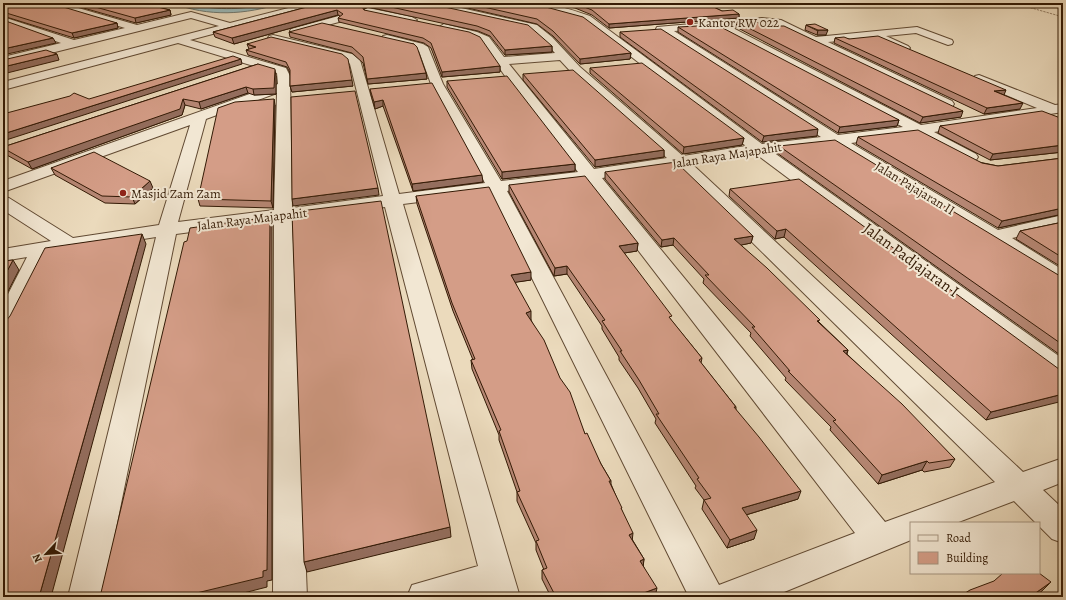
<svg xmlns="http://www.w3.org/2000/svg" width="1066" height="600" font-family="Alegreya,serif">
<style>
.water{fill:#9bb9b8;stroke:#717970}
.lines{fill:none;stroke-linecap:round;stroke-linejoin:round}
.shore{stroke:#676a5e;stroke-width:1}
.minor-casing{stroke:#614a33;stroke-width:2}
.path{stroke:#331a05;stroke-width:1;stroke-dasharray:0.5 1;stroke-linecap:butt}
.minor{fill:#f2e7d3;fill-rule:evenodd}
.wall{fill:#b68774;stroke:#331a05}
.shaded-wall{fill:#946e5e;stroke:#331a05}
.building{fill:#d49d87;stroke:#331a05}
.poi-dot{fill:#8f2418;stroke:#f2e7d3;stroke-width:1.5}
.labels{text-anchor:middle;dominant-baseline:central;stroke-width:4;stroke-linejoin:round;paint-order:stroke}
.far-poi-label{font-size:13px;fill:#331a05;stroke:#f2e7d3;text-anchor:start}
.far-street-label{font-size:13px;fill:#331a05;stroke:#f2e7d3}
.street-label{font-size:16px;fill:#331a05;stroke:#f2e7d3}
</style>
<rect width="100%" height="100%" fill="#ebdabc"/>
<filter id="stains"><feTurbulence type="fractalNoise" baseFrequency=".005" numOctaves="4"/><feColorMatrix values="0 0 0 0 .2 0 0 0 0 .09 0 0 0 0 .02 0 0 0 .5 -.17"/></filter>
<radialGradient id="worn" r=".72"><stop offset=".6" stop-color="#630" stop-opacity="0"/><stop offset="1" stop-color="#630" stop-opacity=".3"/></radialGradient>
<path class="water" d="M172 3H282C245 15 209 17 172 3Z"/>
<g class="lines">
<path class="shore" d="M184 3C213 10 240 11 269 3"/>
<g class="minor-casing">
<path id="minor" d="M46 3H61L137 25 191 12 230 23 308 3H324L322 5 190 40 286 68 290 76 292 208 383 196 350 64 344 58 269 40 268 38 269 36 273 35 352 54 360 60 399 194 485 183 431 84 419 51 383 40 382 38 383 36 387 35 423 44 428 47 443 84 501 181 578 172 507 79 481 41 469 36 440 29 439 27 444 24 477 32 489 37 504 57 555 53 544 41 529 29 426 6 421 3H439L537 25 552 37 580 67 683 156 746 146 584 20 559 11 528 6 523 3C548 3 568 8 590 16L762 144 821 137 657 31 656 29 657 27 762 18 781 20 816 37 917 27 952 40 953 42 952 44 948 45 916 33 886 36 908 46 910 48 908 50 904 51 872 38 828 42 952 101 954 104 952 107 947 108 775 25 731 27 921 125 1037 108 975 82 973 79 975 76 979 75 1055 105 1063 104V112L934 132 976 154 978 157 976 160 970 162 916 135 851 143 998 230 1063 215V227L1012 238 1063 270V285L1056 283 833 145 773 152 1063 359V380L1054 377 756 154 692 164 1023 472 1063 458V482L1043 490 1063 509V543L1052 539 1039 526V523H1036L1014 501 956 523H911V540L772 597H689L490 193 403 204 520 597H486L485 595 479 597H407L412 585 478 566 385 207 292 219 307 597H273L274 221 176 234 102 597H68L156 237 49 254 15 326 11 331 3 333V304L27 257 3 261V249L51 241 3 210V197L9 198 73 238 159 225 190 125 3 192V181L278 84 277 73 178 43 3 90V82L219 26 191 18 3 65V57L61 43 3 23V17L74 40 125 28 48 5ZM717 28 903 127 838 135 674 31ZM560 60 572 73 667 158 594 169 509 64ZM277 93 274 210 178 222 206 119ZM676 167 995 482 885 522 602 178ZM585 181 855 533 719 585 507 191Z
M368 8 412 17 417 20 412 23 368 14 295 34 290 31 291 29Z"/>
</g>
<path class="path" d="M1014 3 1063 17"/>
<use href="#minor" class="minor"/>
</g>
<path class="wall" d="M3 3 117 23 118 28 74 38 3 16Z
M66 3H141L170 10 171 15 136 23Z
M322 3H426L552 46V52L505 55 490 36 478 31 368 7 364 9V10L500 66V72L442 77 431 48 424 43 339 22 338 18 340 16 338 15 234 44 215 37 213 32Z
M446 3H532L631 53 630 59 580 64 553 36 537 24Z
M550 3H705L722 11 739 14V18L609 28 592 15 575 8Z
M737 22 762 25 961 117 920 123 736 27Z
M806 25 826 35H817L805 30Z
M678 27 899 120 897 126 838 133 678 32Z
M289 32 414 44 426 73 427 79 368 84 363 63 352 53 290 37Z
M620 32 817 136 762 142 620 37Z
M835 38 849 39 1004 95 1020 109 984 114 834 43Z
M247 44 353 86 292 92 290 86V73L287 67 248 55 246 50 249 49Z
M258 64 276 76V94L254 95 248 93 201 109 185 105 182 115 32 169 5 154 3 150V147Z
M590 68 744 138 742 145 683 154 590 73Z
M523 74 664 150V157L595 167 523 80Z
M447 81 575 164V171L502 179 447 87Z
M370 89 483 182 413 191 383 106 375 109 371 95Z
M275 105 273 208 200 206 198 199Z
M1063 119V152L990 160 938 133 940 126Z
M858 137 998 166 1063 158V214L998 228 856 144Z
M779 146 1060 276 1063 277V357L777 153Z
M51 168 153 188 135 204 105 203 55 175Z
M605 172 753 236 751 243 741 245 820 323 848 350 847 354 955 459 950 467 924 472 922 470 878 484 830 430 831 427 785 380 786 378 750 336 751 333 703 283 704 279 673 245 661 247 605 179Z
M509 185 638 243 637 251 624 253 671 320 702 358 701 363 736 407V410L798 499 746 515 754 539 727 548 702 509 704 500 695 488 696 486 655 423 656 419 638 388 619 360V357L602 329V326L567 274 554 276 509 192Z
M730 189 1063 372 986 420 784 237 775 239 729 196Z
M416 196 531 280 515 282 531 320 585 434 601 464 611 481V484L622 511 632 539 644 559 643 565 655 597H551L542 579V570H544L536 550V543L517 501V492L499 440V435L472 369 471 360H473L453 311 417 204Z
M1063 222V268L1016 239 1020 231Z"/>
<path class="shaded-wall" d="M366 3H368V7L362 10 361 5Z
M170 10 171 15 136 23 135 18Z
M337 10 338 15 234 44 232 38Z
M739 14V18L609 28V24Z
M117 23 118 28 74 38 72 33Z
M818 30H828L826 35H817Z
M53 38 56 43 3 55V49Z
M552 46V52L505 55V50Z
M631 53 630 59 580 64V59Z
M57 54 59 60 3 74V67Z
M241 59 242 64 3 141V134Z
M500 66V72L442 77V72Z
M275 70 276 76V94L254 95 253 89Z
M426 73 427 79 368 84 367 79Z
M352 80 353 86 292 92 290 86Z
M246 87 248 93 201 109 199 102Z
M1006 90 1004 95 994 91Z
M183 99 185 105 182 115 32 169 28 162Z
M274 99 275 105 273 208 271 201Z
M383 100V106L375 109 374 102Z
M1023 103 1020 109 984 114 987 108Z
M963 111 961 117 920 123 923 117Z
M899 120 897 126 838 133 840 127Z
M1063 124V130L1058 125Z
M818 129 817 136 762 142 764 136Z
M744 138 742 145 683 154 684 147Z
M1063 145V152L990 160 993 154Z
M664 150V157L595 167V160Z
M575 164V171L502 179V172Z
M482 175 483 182 413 191 412 184Z
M150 181 153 188 135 204 132 197Z
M378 188 379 195 293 206 292 199Z
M1063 208V214L998 228 1002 221Z
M270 217 272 226V580L267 581V587L228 597H180Z
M786 229 784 237 775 239 777 231Z
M142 234 146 244 51 597H39Z
M753 236 751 243 732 247 734 239Z
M674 238 673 245 661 247 662 240Z
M638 243 637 251 618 254 619 246Z
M13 260 19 270 3 301V279Z
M567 266V274L554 276 555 268Z
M531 272V280L511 283V275Z
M531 311V320L526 321V313Z
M848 350 845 358 843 351Z
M1063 394V401L986 420 991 412Z
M927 461 922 470 878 484 882 475Z
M801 491 798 499 739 517 742 508Z
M450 527 451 537 307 572 304 562Z
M757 530 754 539 727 548 730 540Z
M633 533 632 542 629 535Z
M644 559 643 568 640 561Z
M1051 582 1043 590 1035 597H1030Z
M657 588 655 597H633Z"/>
<path class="building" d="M3 3H50L117 23 72 33 3 12Z
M81 3H141L170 10 135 18Z
M322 3H366L361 5 364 10 469 32 480 37 500 66 442 72 431 43 423 38 338 18 343 14 337 10 232 38 213 32Z
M373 3H426L528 25 552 46 505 50 490 31 477 26Z
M466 3H531L583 17 631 53 580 59 553 31 537 19Z
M574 3H705L722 11 733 10 739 14 609 24 592 10Z
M3 20 53 38 3 49Z
M755 21 762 25 769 24 773 26H784L963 111 923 117 737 22Z
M322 23 414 44 417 47 426 73 367 79 363 57 352 47 289 32Z
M815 24 828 30H818L806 25Z
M717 25 899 120 840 127 678 27Z
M661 29 818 129 764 136 620 32Z
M878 36 1006 90 994 91 1023 103 987 108 835 38 844 37 849 39Z
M271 37 342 54 348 59 352 80 290 86V70L286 62 246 50 256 47 247 44Z
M46 50 57 54 3 67V60Z
M233 56 241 59 3 134V114L70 96 74 93 89 99Z
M642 63 744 138 684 147 590 68Z
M258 64 275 69V70L274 88 253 89 246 87 199 102 183 99 180 109 28 162 3 148V147Z
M573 70 664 150 595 160 523 74Z
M507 76 575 164 502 172 447 81Z
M432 83 482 175 412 184 383 100 374 102 370 89Z
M355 91 378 188 292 199 291 97Z
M274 99 271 201 198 199 218 108 235 102Z
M1042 111 1063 119V124L1058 125 1063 127V145L993 154 940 126Z
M918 130 982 163 998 166 1063 158V208L1002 221 858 137Z
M835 140 1060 276 1063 277V345L779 146Z
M94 152 150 181 132 197 102 196 51 168Z
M676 162 753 236 734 239 767 268 820 320 817 321 848 350 843 351 902 404 955 459 929 463 927 461 882 475 833 421 836 420 788 371H790L752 327H755L705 275H709L674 238 662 240 605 172Z
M585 176 638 243 619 246 672 316 669 317 702 358 699 360 736 407H734L759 437 801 491 742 508 757 530 730 540 704 500 711 498 697 479 699 478 656 414H659L639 380 620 351H622L602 321 605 320 567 266 555 268 509 185Z
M799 179 1063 372V394L991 412 786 229 777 231 730 189Z
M489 187 531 272 511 275 531 311 526 313 544 340 560 378 570 392 585 434 587 433 601 464 611 481H609L622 508H621L633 533 629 535 644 559 640 561 657 588 633 597H556L542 570 547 568 536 541 539 540 517 492 520 491 499 431 501 430 471 360 475 359 452 303 416 196Z
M381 201 450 527 304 562 292 212Z
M270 217 267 570 263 571V577L180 597H100L184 242 187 241 190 228Z
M1063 222V258L1020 231Z
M142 234 39 597H3V322H5L10 316 45 248Z
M13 260 3 279V261Z
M1003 573H1039L1051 582 1030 597H959L970 590 994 581Z"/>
<g class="poi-dot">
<circle cx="690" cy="22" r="4"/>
<circle cx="123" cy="193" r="4"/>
</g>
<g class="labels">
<g class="far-poi-label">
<text x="698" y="22">Kantor RW 022</text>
<text x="131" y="193">Masjid Zam Zam</text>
</g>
<g class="far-street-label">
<text transform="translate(727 155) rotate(-9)">Jalan Raya Majapahit</text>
<text transform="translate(915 188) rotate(31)">Jalan Pajajaran II</text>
<text transform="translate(252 219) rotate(-7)">Jalan Raya Majapahit</text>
</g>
<g class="street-label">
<text transform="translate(911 260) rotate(36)">Jalan Padjajaran I</text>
</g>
</g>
<rect width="1066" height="600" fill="none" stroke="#ebdabc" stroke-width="16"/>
<rect x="4" y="4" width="1058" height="592" fill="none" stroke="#331a05" stroke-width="2"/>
<rect x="8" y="8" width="1050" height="584" fill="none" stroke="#331a05"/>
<rect x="910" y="522" width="130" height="52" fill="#f2e7d3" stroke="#a69581"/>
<rect x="918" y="535" width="20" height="6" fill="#f2e7d3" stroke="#a69581"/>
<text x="946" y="542" font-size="12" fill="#331a05">Road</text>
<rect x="918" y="552" width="20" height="12" fill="#d49d87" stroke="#a69581"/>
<text x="946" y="562" font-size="12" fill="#331a05">Building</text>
<g transform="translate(46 554) rotate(244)" stroke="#f2e7d3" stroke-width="3" paint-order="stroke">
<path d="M0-3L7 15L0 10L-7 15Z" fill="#331a05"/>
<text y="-6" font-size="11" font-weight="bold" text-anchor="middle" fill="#331a05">N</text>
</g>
<rect width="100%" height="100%" filter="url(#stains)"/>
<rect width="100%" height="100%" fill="url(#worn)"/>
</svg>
